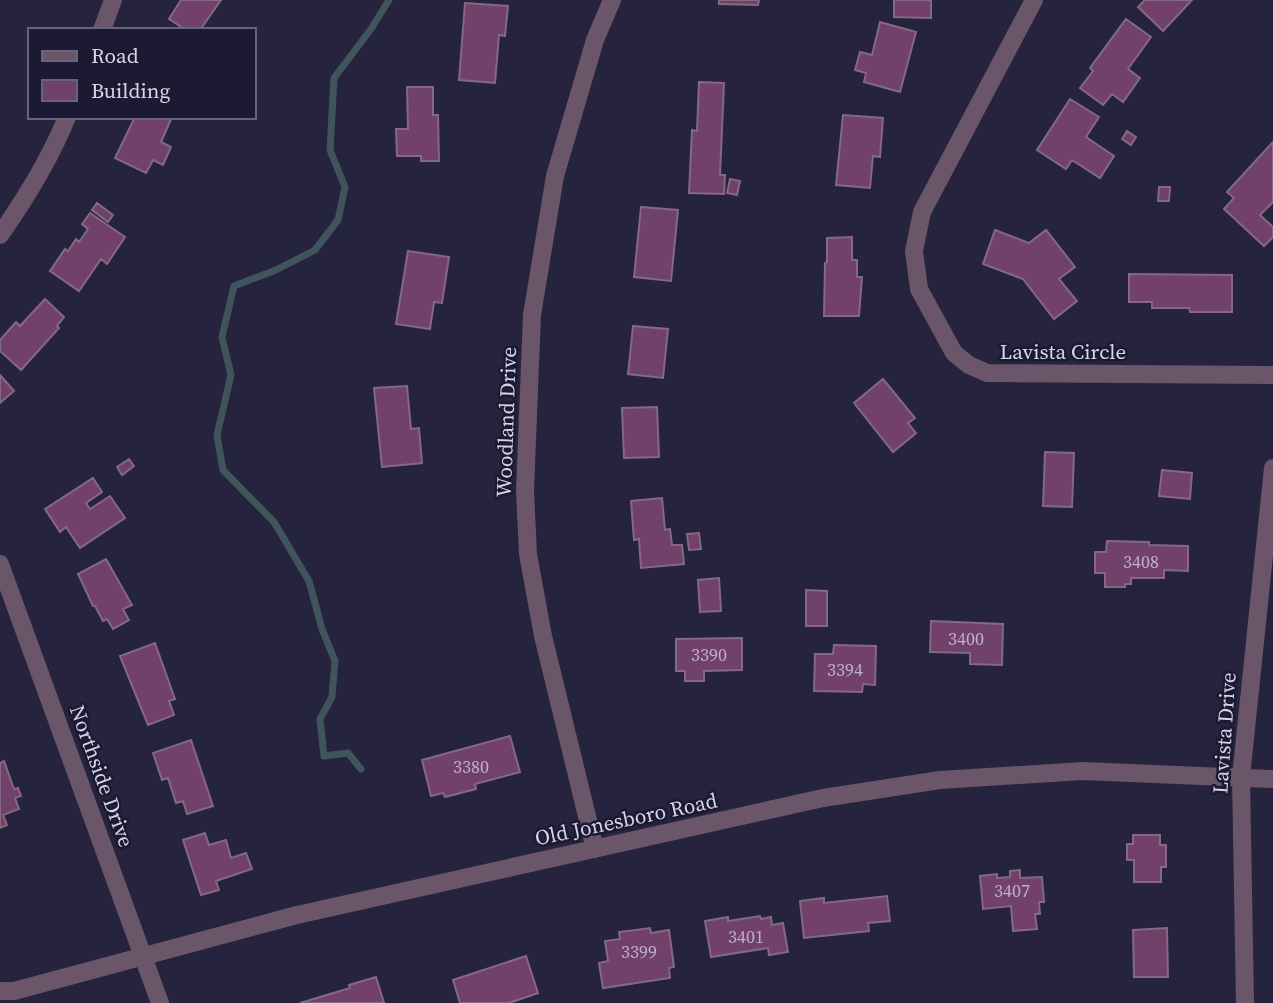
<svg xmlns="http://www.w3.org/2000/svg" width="1273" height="1003" font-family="'Source Serif 4',serif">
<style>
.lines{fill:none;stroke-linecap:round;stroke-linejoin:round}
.stream{stroke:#40545c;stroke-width:7}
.building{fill:#71416b;stroke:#846980;stroke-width:2}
.minor{stroke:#6a5569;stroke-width:18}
.labels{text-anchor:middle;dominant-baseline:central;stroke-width:5;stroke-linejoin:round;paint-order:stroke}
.number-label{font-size:18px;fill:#bdb0c8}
.street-label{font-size:21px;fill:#d6d5e7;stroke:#1c1932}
</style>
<rect width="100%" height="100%" fill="#25233d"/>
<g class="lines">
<path class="stream" d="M361 769 348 753 324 756 320 719 332 697 335 661 322 629 309 581 274 522 223 470 217 435 231 375 222 337 234 286 276 270 315 250 338 220 345 187 330 150 334 78 371 29 389 0"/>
</g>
<path class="building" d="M181 0H221L200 30H186L169 19Z
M719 0H759L758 5 719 4Z
M894 0H931V18L894 17Z
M1145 0H1192L1163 31 1138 7Z
M465 3 508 6 505 36 499 35 495 83 459 80Z
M1126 19 1151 37 1128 69 1140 78 1123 102 1112 94 1103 105 1080 88 1093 71 1090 68Z
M880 22 916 32 900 92 864 82 866 73 855 70 860 52 872 55Z
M699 82 724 83 720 175H725L724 194 689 193 692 130 697 131Z
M407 87H433V115H438L439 161H421V156H397L396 129H408Z
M1070 99 1099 117 1086 137 1114 156 1100 178 1072 160 1066 169 1037 150Z
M843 115 883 118 880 157 873 156 870 188 836 185Z
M135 117H172L161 142 171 147 163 165 153 160 146 173 115 158Z
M1127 131 1136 137 1131 145 1122 139Z
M1273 142V202L1260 215 1273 227V237L1264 246 1224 209 1234 198 1227 192Z
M730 179 740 181 737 195 727 193Z
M1159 187H1170L1169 201H1158Z
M97 203 113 215 108 222 92 210Z
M641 207 678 210 671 281 634 277Z
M90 213 125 237 107 264 101 259 79 291 50 271 65 249 68 251 76 239 79 242 88 229 82 224Z
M995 230 1029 243 1046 230 1075 267 1059 279 1077 301 1054 319 1023 279 983 264Z
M852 237V260H857V277H862L859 316H824L825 263 827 262V238Z
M408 251 449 257 442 303 434 302 430 329 396 324Z
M1129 274 1232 275V312H1190L1189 308H1152V302H1129Z
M45 299 64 317 57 326 59 328 21 370 0 351V340L16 322 20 326Z
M633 326 668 329 663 378 628 374Z
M0 375 14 391 0 403Z
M883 379 915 418 908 423 916 433 893 452 854 403Z
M407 386 411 429 419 428 422 463 382 467 374 388Z
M657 407 659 457 624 458 622 408Z
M1045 452 1074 453 1072 507 1043 506Z
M129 459 134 466 122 475 117 467Z
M1162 470 1192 473 1190 499 1159 496Z
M93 478 102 492 86 503 90 509 110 496 125 518 80 548 66 527 60 532 45 509Z
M662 498 665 530 670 529 672 545H682L684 564 641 568 639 539 634 540 631 501Z
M699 533 701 549 689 550 687 534Z
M1107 541 1149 542V545L1188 546V571L1164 570V578H1131V584H1125V587H1105V573H1095V552H1106Z
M106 559 132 605 123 609 129 620 113 629 107 619 103 621 95 606H93L78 574Z
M719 578 721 611 700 612 698 580Z
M806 590 827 591V626H806Z
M931 621 1003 624 1002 665 970 664V653L930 652Z
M742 638V670L704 671V681H685V671H676V639Z
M155 643 175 699 169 701 174 715 148 725 120 656Z
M834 645 876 646 875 685 863 684 862 692 814 691 815 654H833Z
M510 736 520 772 475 784 476 789 445 797 443 793 431 796 422 760Z
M191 740 213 806 187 814 183 801 176 803 168 778 162 780 153 753Z
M4 761 14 789 18 788 21 796 15 798 19 809 3 815 7 825 0 828V763Z
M205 833 209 845 226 840 231 858 246 853 252 869 216 881 219 890 201 895 183 840Z
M1133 835H1160V845H1166V867H1161V882H1134V860H1127V844H1133Z
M1020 870V878L1042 877 1044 902H1039L1040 914H1035L1037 929 1013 931 1011 906 983 909 980 876 997 874V878L1010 877V871Z
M887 896 890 921 868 923 869 931 804 938 800 901 824 898V903Z
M760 916 761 919 771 917 772 925 783 923 788 952 769 955 768 948 711 957 705 921 728 917V921Z
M650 928 651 933 669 930 674 967 669 968 670 978 603 988 599 963 608 961 605 941 620 939 619 932Z
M1167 928 1168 977H1134L1133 930Z
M526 956 538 993 509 1003H460L453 980Z
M376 977 384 1003H300L350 988 349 985Z"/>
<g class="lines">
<path class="minor" d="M1034 0 922 212 914 251 919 289 954 353 969 365 987 373 1273 375
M102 30 113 0
M0 235C26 198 50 159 67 117
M0 564 160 1003
M595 849 543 636 528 554 525 491 532 315 555 176 595 40 612 0
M0 991H14L297 915 823 798 940 780 1083 771 1273 779
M1245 1003 1241 777 1273 468"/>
</g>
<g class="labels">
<g class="number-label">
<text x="1141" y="561">3408</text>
<text x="966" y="638">3400</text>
<text x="709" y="654">3390</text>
<text x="845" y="669">3394</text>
<text x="471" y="766">3380</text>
<text x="1012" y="890">3407</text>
<text x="746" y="936">3401</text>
<text x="639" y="951">3399</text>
</g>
<g class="street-label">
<text x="1063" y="351">Lavista Circle</text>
<text transform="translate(506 422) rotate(-88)">Woodland Drive</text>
<text transform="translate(1224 733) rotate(-86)">Lavista Drive</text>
<text transform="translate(102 776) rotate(70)">Northside Drive</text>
<text transform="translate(626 819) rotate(-12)">Old Jonesboro Road</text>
</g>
</g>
<rect x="28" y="28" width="228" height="91" fill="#1c1932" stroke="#66647a" stroke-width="2"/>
<rect x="42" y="51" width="35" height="10" fill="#6a5569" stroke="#66647a" stroke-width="2"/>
<text x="91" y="63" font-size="21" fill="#d6d5e7">Road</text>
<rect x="42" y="80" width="35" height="21" fill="#71416b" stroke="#66647a" stroke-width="2"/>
<text x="91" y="98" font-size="21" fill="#d6d5e7">Building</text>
</svg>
